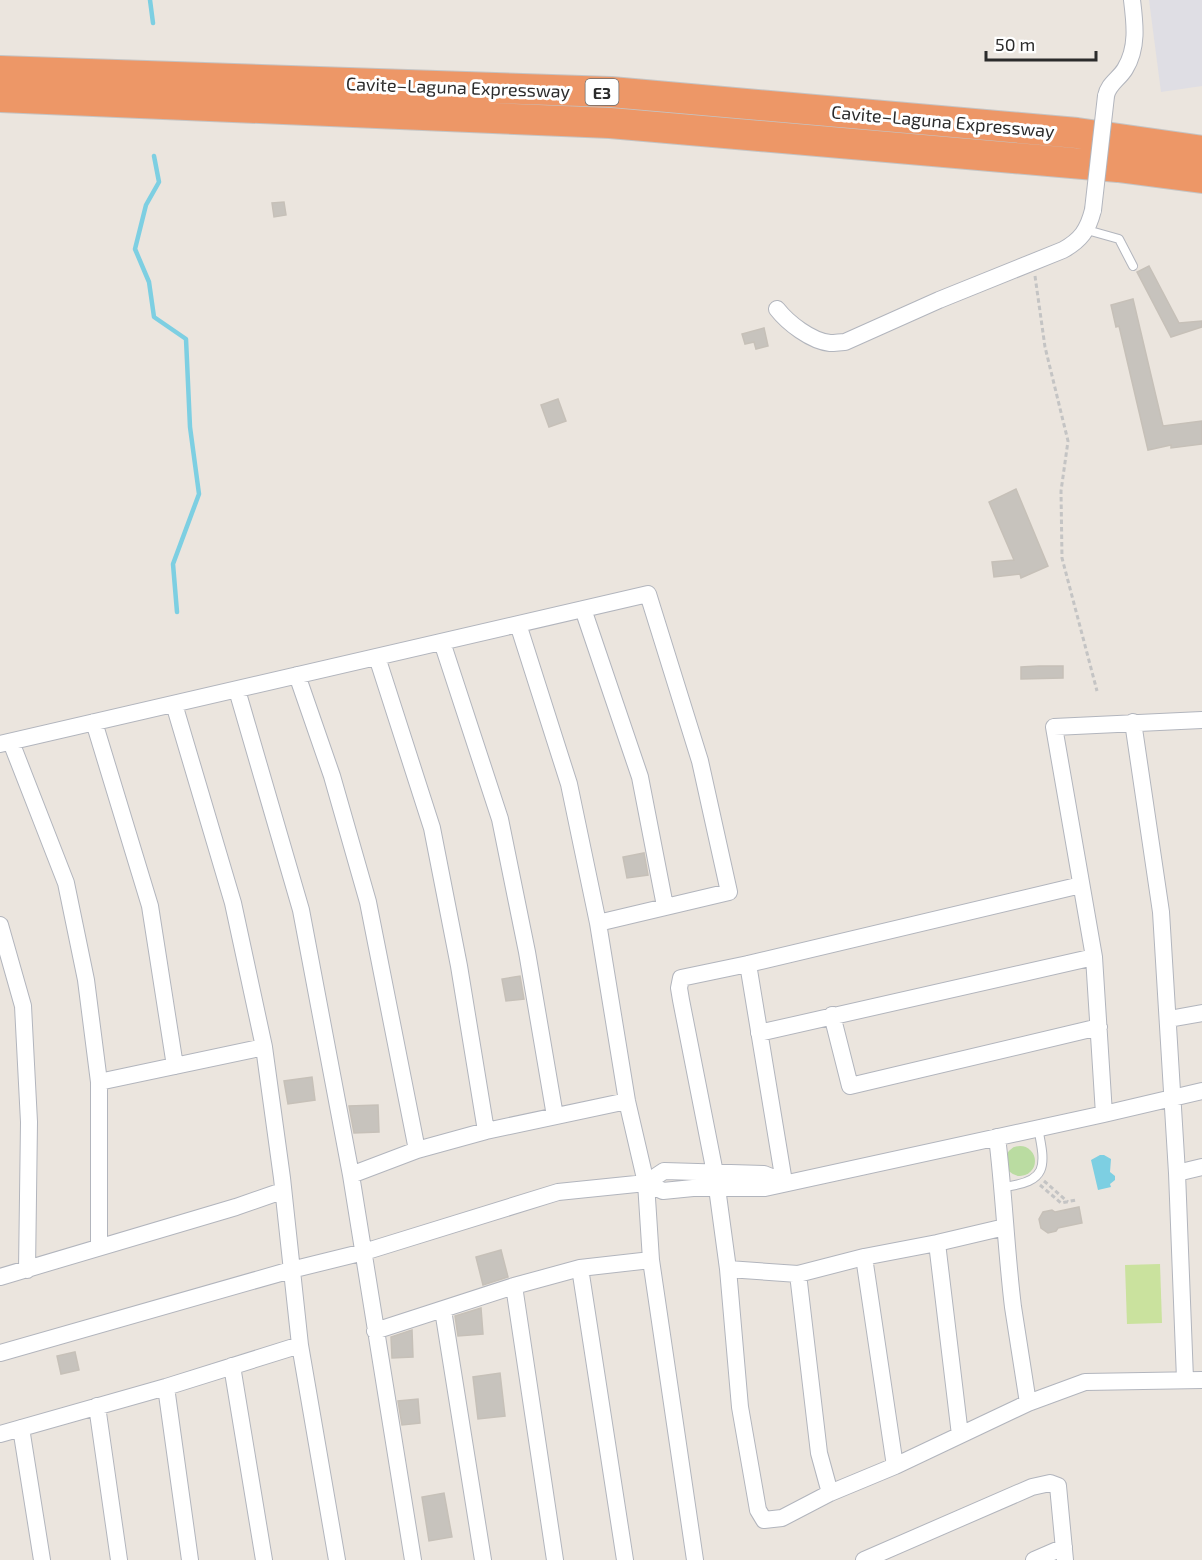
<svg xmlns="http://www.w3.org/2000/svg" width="1202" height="1560" font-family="'Exo 2',sans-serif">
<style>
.industrial{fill:#dfdee4}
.green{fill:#badca1}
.pitch{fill:#cae29e}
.water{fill:#7dcfe2}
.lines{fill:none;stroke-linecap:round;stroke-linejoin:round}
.stream{stroke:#7dcfe2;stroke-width:4.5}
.building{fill:#c7c3bd;stroke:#c6c0b8;stroke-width:1.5}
.lane-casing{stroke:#b2b5bd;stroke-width:10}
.street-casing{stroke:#b2b5bd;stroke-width:18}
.highway-casing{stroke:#c4c4c4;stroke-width:32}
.path{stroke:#c4c4c4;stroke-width:3;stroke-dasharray:4.5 3;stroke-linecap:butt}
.lane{stroke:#fff;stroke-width:8}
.street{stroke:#fff;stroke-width:16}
.highway{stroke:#ed9767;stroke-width:30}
.street-bridge-casing{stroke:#b2b5bd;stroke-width:18;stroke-linecap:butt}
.street-bridge{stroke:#fff;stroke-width:16}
.labels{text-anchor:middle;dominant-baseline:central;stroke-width:6;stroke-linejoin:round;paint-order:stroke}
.shield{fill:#fff;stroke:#6b6b6b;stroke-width:1.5}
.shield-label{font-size:16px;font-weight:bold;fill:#2b2b2b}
.street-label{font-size:18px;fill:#2b2b2b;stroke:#fff}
</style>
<rect width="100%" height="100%" fill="#ebe5de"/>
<path class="industrial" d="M1149 0H1202V86L1161 92Z"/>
<path class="green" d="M1005 1161a15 15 0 1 1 30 0a15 15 0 1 1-30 0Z"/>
<path class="pitch" d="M1160 1264 1162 1323 1127 1324 1125 1265Z"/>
<path class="water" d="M1100 1155H1104L1111 1159 1110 1172 1115 1176V1180L1110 1184 1111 1187 1098 1190 1091 1160Z"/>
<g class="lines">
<path class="stream" d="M150 0 153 23
M154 156 159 182 146 205 135 249 149 282 154 317 186 339 190 427 199 494 173 564 177 612"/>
</g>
<path class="building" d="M284 202 286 215 274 217 272 203Z
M1149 266 1179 323 1202 321V327L1171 337 1137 272Z
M1133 299 1163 426 1202 421V444L1171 448V445L1148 450 1119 326 1116 327 1111 305Z
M764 328 768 346 756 349 754 342 745 344 742 334Z
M558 399 566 421 549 427 541 405Z
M1016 489 1048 566 1021 578 1020 574 994 577 992 562 1014 560 989 502Z
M1039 666H1063V678L1021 679V667Z
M644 853 648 875 627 878 623 857Z
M520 976 524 999 506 1001 502 979Z
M312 1077 315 1100 288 1104 284 1081Z
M378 1105 379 1132 354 1133 349 1106Z
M1079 1207 1082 1223 1058 1228 1056 1231 1048 1233 1041 1228 1039 1219 1043 1212 1052 1210 1055 1212Z
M501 1250 508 1277 483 1285 476 1257Z
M481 1308 483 1334 458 1336 455 1316Z
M412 1330 413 1357 392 1358 391 1337Z
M75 1352 79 1370 61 1374 57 1356Z
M500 1373 505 1416 478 1419 473 1377Z
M418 1399 420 1423 402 1425 398 1401Z
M444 1493 452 1537 429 1541 422 1497Z"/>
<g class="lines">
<g class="lane-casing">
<path id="lane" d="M1087 230 1119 239 1133 266
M1003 1187C1048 1182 1046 1167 1038 1128"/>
</g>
<g class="street-casing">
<path id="street" d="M1106 96C1108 84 1119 79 1125 69 1138 48 1135 24 1132 0
M777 309C788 323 811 341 830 343 835 343 841 342 845 342L939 300 1063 250C1081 240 1088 230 1093 210
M583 609 640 777 665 906
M518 624 569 784 598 923 627 1101 646 1183 651 1260 695 1560
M442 642 500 819 527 952 555 1116
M377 657 432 828 459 966 486 1131
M297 675 332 776 368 902 417 1150
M237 690 301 910 351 1175 413 1560
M174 704 233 903 264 1047 282 1178 300 1345 337 1560
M94 722 150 906 175 1066
M1133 722 1161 912 1177 1173 1185 1379
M11 742 66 883 86 980 99 1082V1246
M0 744 648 594 700 761 729 892 598 923
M1081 885 748 964 681 978 679 988 681 1000 715 1173 728 1269 740 1407 758 1510 764 1520 782 1518 830 1493 895 1466 1028 1403 1085 1382 1202 1380
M0 925 23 1006 29 1122 27 1270
M748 964 784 1182
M832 1015 850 1086 1099 1027
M1169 1019 1202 1013
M759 1033 1094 957
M99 1082 264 1047
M1104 1114 1094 957 1054 727 1202 720
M997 1137C1004 1193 1006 1250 1013 1307 1018 1339 1023 1371 1028 1403
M1177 1173 1202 1167
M351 1175 417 1150 486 1131 627 1101
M646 1183 663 1191 693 1188H765L1104 1114 1202 1091
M937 1243 960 1435
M864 1257 895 1466
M580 1268 625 1560
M728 1269 798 1274 864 1257 937 1243 1005 1227
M798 1274 819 1453 830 1493
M0 1277 236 1207 282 1191
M514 1286 555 1560
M443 1310 483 1560
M375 1331 514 1286 580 1268 651 1260
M0 1353 291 1270 364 1252 558 1192 646 1183 664 1171 764 1174 784 1182
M232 1366 264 1560
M166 1387 190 1560
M97 1406 119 1560
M21 1428 42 1560
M0 1434 166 1387 300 1345
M864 1560 1032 1487 1050 1483 1058 1486 1065 1560
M1034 1560 1064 1547"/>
</g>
<g class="highway-casing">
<path id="highway" d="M0 71 611 92 1077 133 1202 151
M0 97 610 123 1118 167 1202 178"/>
</g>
<path class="path" d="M1035 276 1045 347 1068 441 1061 491 1062 558 1097 691
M1044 1181 1068 1202
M1040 1185 1061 1203 1076 1200"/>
<use href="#lane" class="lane"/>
<use href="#street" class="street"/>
<use href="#highway" class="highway"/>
<g class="street-bridge-casing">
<path id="street-bridge" d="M1093 210 1106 96"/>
</g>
<use href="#street-bridge" class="street-bridge"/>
</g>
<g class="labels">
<rect class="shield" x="585.5" y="79" width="33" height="26" rx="4.5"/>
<g class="shield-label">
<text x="602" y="92">E3</text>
</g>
<g class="street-label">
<text transform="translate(458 87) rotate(2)">Cavite–Laguna Expressway</text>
<text transform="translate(943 121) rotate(5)">Cavite–Laguna Expressway</text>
</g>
</g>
<path d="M986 51v9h110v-9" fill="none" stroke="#2b2b2b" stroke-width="3"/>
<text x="995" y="51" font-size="18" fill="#2b2b2b" stroke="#ffffff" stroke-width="4.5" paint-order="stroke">50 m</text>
</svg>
